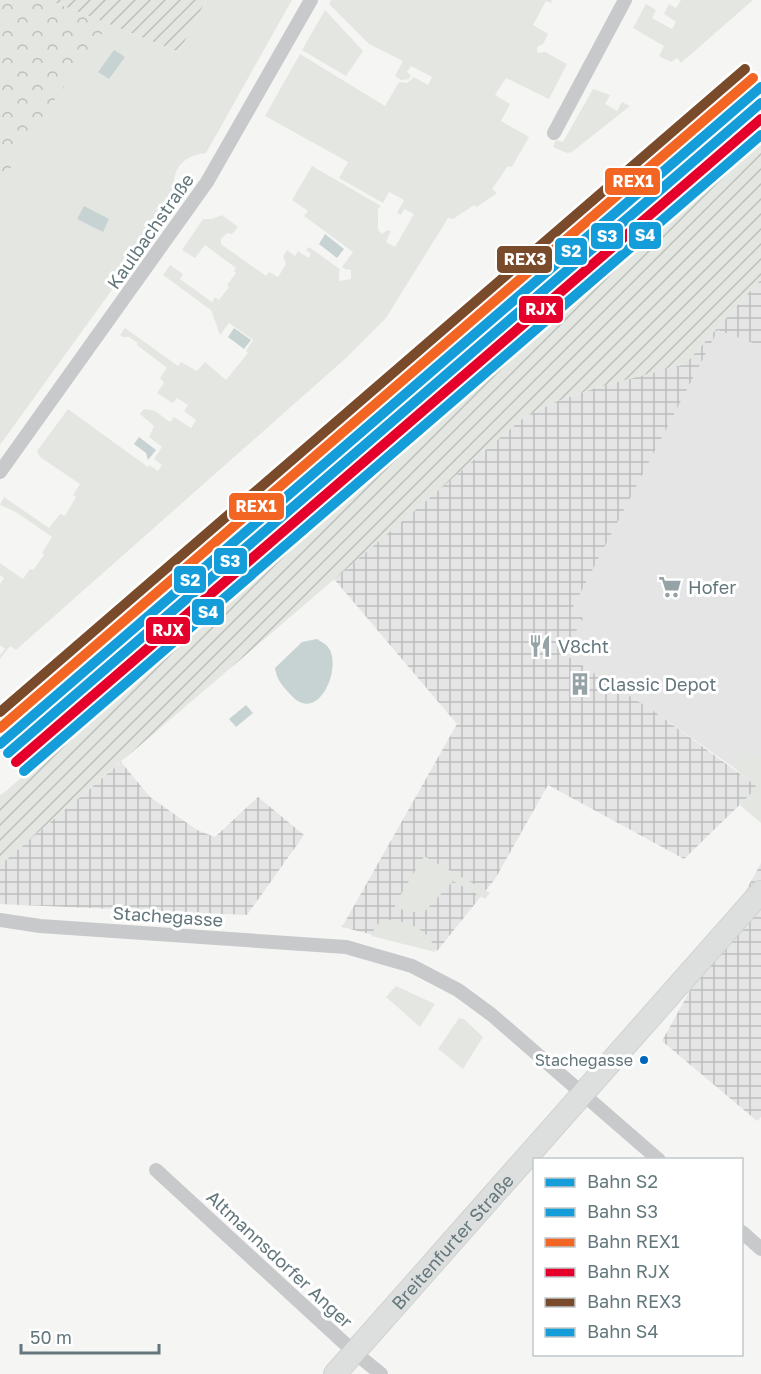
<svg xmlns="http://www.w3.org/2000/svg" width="761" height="1374" font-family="'Golos Text',sans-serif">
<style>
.built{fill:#e4e5e4}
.industrial{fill:url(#industrial-grid)}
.grass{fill:#e4e7e1}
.park{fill:url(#park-crowns)}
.garden{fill:url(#garden-furrows)}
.water{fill:#c7d3d2}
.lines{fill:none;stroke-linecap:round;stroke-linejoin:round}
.primary-casing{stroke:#d1d2d2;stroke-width:24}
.street{stroke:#c7c9ca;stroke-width:14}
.primary{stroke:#dddede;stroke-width:22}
.rail-1-casing{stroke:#fff;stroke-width:15}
.rail-2-casing{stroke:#fff;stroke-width:15}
.rail-3-casing{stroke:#fff;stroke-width:15}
.rail-4-casing{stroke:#fff;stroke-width:15}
.rail-5-casing{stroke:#fff;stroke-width:15}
.rail-6-casing{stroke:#fff;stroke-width:15}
.rail-1{stroke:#159dd9;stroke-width:10}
.rail-2{stroke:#159dd9;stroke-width:10}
.rail-3{stroke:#f26522;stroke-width:10}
.rail-4{stroke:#e4002b;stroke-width:10}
.rail-5{stroke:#7a4b2a;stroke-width:10}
.rail-6{stroke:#159dd9;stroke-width:10}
.bus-dot{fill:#0065bd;stroke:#fff;stroke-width:2}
.labels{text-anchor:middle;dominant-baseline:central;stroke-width:6;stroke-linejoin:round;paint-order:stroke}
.bus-label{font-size:16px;fill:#63777c;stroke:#fff;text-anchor:end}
.street-label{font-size:18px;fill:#63777c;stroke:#fff}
.poi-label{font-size:18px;fill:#63777c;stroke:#fff;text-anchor:start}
.line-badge{stroke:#fff;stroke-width:2}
.badge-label{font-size:16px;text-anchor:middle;font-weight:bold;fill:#fff}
</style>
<defs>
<pattern id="industrial-grid" width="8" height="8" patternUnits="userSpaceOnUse" patternTransform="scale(1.5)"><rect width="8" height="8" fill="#e4e5e4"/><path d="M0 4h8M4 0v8" fill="none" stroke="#bcbebe"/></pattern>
<pattern id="park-crowns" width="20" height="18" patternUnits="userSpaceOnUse" patternTransform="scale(1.5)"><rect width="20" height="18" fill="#e4e7e1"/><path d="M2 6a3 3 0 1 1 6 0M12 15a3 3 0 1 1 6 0" fill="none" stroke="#bcc0bb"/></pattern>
<pattern id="garden-furrows" width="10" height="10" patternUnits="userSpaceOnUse" patternTransform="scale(1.5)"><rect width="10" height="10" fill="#e4e7e1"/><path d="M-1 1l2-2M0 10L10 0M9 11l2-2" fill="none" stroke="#bcc0bb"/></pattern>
</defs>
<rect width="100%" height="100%" fill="#f5f5f4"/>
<path class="built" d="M718 329 761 346V756L741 753 733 767 655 712 564 654 582 618 571 611Z"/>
<path class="industrial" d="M761 279V346L718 330 571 611 583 618 564 654 655 712 758 787 684 859 548 785 495 879 437 951 342 927 457 724 334 579 523 418 555 402 595 388 685 364Z
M121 762 150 797 197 830 215 837 258 797 304 835 247 915 0 904V865Z
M761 863V1117L757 1121 662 1041Z"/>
<path class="grass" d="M0 0H49L179 52 206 0H292L206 153C178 156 169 175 176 201L0 445Z
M331 0H552L551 3 546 1 533 25 548 34 543 44 538 46 537 49 538 53 545 52 567 64 549 99 506 78 495 95 510 104 501 121 529 137 512 167 508 166 492 189 497 193 477 207 474 205 453 219 448 218 386 318 346 358 16 650 10 646 0 659V655L5 649 0 645V584L4 578 0 575V563L23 579 30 569 33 570 44 555 42 553 52 537 16 512 0 505 4 497 49 528 60 514 65 516 76 497 73 495 80 484 40 457 37 451 68 409 148 467 149 465 158 471 162 465 154 459 162 447 149 437 154 426 140 414 144 409 155 411 170 422 174 417 191 428 196 420 184 411 188 405 177 398 173 403 157 393 164 383 160 378 167 368 137 345 138 343 129 337H123L120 335 125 328 178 366 181 362 197 371 205 362 226 380 248 353 246 351 253 340 229 323 220 335 211 310 163 275 170 265 183 274 180 279 212 302 215 297 219 300 229 287 227 285 236 273 234 271 236 268 205 245 195 258 182 250 203 219H212L222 215 238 227 232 234 227 233 221 239V244L266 276 269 272 278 277 286 264 283 256 287 250 295 256 298 251 308 258 311 254 306 250 309 247 341 270 339 271V281L351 279V270L344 269 342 267 353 252 304 216 308 211 292 200 312 166 381 206 378 209V230L382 234 388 230 391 231 386 242 395 247 414 214 404 209 401 215 397 213 404 200 389 192 383 203 339 178 348 162 265 116 300 54 385 106 399 82 407 83 414 77 428 85 432 77 411 66 407 72 411 75 409 79 401 80 395 76 403 61 369 44 329 4Z
M681 0H753L681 63 677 58 671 62 659 56 664 46 633 28 646 4 656 10 652 18 672 29 676 22 664 14 669 4 676 8Z
M325 10 363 51 346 76 302 50Z
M593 89 610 95 605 104 617 111 622 102 630 106 572 152 567 153 553 147 556 140 563 142Z
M741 753 761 756V823L740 805 757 787 733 767Z
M424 856 485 890 490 893 485 899 453 881 424 912 419 913 395 908V904Z
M384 920C405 920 432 929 435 952L371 936 376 925Z
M396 986 435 1004 420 1027 386 997Z
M459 1018 464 1019 483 1037 463 1069 438 1049Z"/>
<path class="park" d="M0 0H49L109 24 25 141 0 189Z"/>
<path class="garden" d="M49 0H206L179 52Z
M761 132V279L685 364 595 388 555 402 523 418 0 865V796L560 318Z"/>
<path class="water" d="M114 50 125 57 109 79 98 72Z
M84 206 109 219 103 232 77 219Z
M325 234 344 249 337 258 319 244Z
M234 328 251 340 244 349 228 337Z
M139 437 156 450 148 460 146 453 134 444Z
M317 639C321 642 325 643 328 647 341 663 325 710 302 703 296 701 292 696 288 692 280 683 277 679 275 668L302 642Z
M246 705 253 713 236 727 229 719Z"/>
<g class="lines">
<g class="primary-casing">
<g id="primary">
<path id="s1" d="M335 1374 761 892"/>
</g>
</g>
<path class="street" d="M554 133 625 0
M0 472 207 182 311 0
M0 920 40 926 346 947 412 966 458 990 492 1015 659 1160
M156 1170 354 1352 381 1374
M742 1232 761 1249"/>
<use href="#primary" class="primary"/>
<g class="rail-1-casing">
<path id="rail-1" d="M0 744 761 87"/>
</g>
<g class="rail-2-casing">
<path id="rail-2" d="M8 753 761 103"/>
</g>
<g class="rail-3-casing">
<path id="rail-3" d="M0 728 753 78"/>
</g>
<g class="rail-4-casing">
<path id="rail-4" d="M16 762 761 119"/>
</g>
<g class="rail-5-casing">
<path id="rail-5" d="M0 712 745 69"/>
</g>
<g class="rail-6-casing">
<path id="rail-6" d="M24 771 761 135"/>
</g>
<use href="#rail-1" class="rail-1"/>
<use href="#rail-2" class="rail-2"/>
<use href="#rail-3" class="rail-3"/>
<use href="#rail-4" class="rail-4"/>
<use href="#rail-5" class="rail-5"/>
<use href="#rail-6" class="rail-6"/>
</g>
<defs>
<g id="supermarket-bare" transform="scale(1.8)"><path d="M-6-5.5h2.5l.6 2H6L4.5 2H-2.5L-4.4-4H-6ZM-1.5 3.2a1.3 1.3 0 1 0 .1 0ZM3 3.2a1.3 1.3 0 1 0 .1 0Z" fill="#96a3a6" stroke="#fff" stroke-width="2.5" paint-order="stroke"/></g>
<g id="restaurant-bare" transform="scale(1.8)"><path d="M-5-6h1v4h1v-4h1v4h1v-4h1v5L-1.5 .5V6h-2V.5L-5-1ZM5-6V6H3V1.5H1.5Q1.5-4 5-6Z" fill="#96a3a6" stroke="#fff" stroke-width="2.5" paint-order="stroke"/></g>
<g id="building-bare" transform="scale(1.8)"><path d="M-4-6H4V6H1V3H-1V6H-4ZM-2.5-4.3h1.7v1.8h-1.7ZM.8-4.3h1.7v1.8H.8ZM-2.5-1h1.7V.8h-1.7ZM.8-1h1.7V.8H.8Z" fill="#96a3a6" stroke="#fff" stroke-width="2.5" paint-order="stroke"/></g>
</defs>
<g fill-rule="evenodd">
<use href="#supermarket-bare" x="670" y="587"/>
<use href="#restaurant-bare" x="540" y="646"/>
<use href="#building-bare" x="580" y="684"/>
</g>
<circle class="bus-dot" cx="644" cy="1060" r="5"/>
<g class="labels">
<g class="bus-label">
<text x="633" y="1060">Stachegasse</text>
</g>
<g class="street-label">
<text transform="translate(150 231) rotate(-55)">Kaulbachstraße</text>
<text transform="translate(168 916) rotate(4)">Stachegasse</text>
<text stroke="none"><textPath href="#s1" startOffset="177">Breitenfurter Straße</textPath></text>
<text transform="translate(280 1259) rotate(43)">Altmannsdorfer Anger</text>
</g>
<g class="poi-label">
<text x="688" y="587">Hofer</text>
<text x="558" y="646">V8cht</text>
<text x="598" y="684">Classic Depot</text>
</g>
</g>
<g class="line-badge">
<rect x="604" y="167" width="57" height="29" rx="6" fill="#f26522"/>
<rect x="628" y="221" width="34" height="29" rx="6" fill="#159dd9"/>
<rect x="590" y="222" width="34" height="28" rx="6" fill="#159dd9"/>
<rect x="554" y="237" width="34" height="29" rx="6" fill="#159dd9"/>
<rect x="496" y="245" width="57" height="29" rx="6" fill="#7a4b2a"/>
<rect x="518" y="295" width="46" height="29" rx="6" fill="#e4002b"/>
<rect x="228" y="492" width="57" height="29" rx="6" fill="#f26522"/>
<rect x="213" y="547" width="35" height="28" rx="6" fill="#159dd9"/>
<rect x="173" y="565" width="34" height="29" rx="6" fill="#159dd9"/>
<rect x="191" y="598" width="34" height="28" rx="6" fill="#159dd9"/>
<rect x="145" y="616" width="46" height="29" rx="6" fill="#e4002b"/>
</g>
<g class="badge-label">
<text x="633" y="187">REX1</text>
<text x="645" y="241">S4</text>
<text x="607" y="242">S3</text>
<text x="571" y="257">S2</text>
<text x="525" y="265">REX3</text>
<text x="541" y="315">RJX</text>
<text x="256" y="512">REX1</text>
<text x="230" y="567">S3</text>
<text x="190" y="586">S2</text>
<text x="208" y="618">S4</text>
<text x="168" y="636">RJX</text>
</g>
<rect x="533" y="1158" width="210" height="198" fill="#ffffff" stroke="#c1c9cb" stroke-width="1.5"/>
<rect x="545" y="1178" width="30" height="9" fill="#159dd9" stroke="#c1c9cb" stroke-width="1.5"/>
<text x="587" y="1188" font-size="18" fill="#63777c">Bahn S2</text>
<rect x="545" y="1208" width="30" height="9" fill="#159dd9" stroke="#c1c9cb" stroke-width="1.5"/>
<text x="587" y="1218" font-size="18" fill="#63777c">Bahn S3</text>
<rect x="545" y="1238" width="30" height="9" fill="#f26522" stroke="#c1c9cb" stroke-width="1.5"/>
<text x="587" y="1248" font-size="18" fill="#63777c">Bahn REX1</text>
<rect x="545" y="1268" width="30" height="9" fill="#e4002b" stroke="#c1c9cb" stroke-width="1.5"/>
<text x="587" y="1278" font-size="18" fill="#63777c">Bahn RJX</text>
<rect x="545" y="1298" width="30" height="9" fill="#7a4b2a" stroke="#c1c9cb" stroke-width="1.5"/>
<text x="587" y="1308" font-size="18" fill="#63777c">Bahn REX3</text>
<rect x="545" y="1328" width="30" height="9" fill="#159dd9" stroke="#c1c9cb" stroke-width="1.5"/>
<text x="587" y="1338" font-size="18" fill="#63777c">Bahn S4</text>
<path d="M21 1344v9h138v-9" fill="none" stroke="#63777c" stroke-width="3"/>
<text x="30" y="1344" font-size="18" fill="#63777c" stroke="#ffffff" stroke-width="4.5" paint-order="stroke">50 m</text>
</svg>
